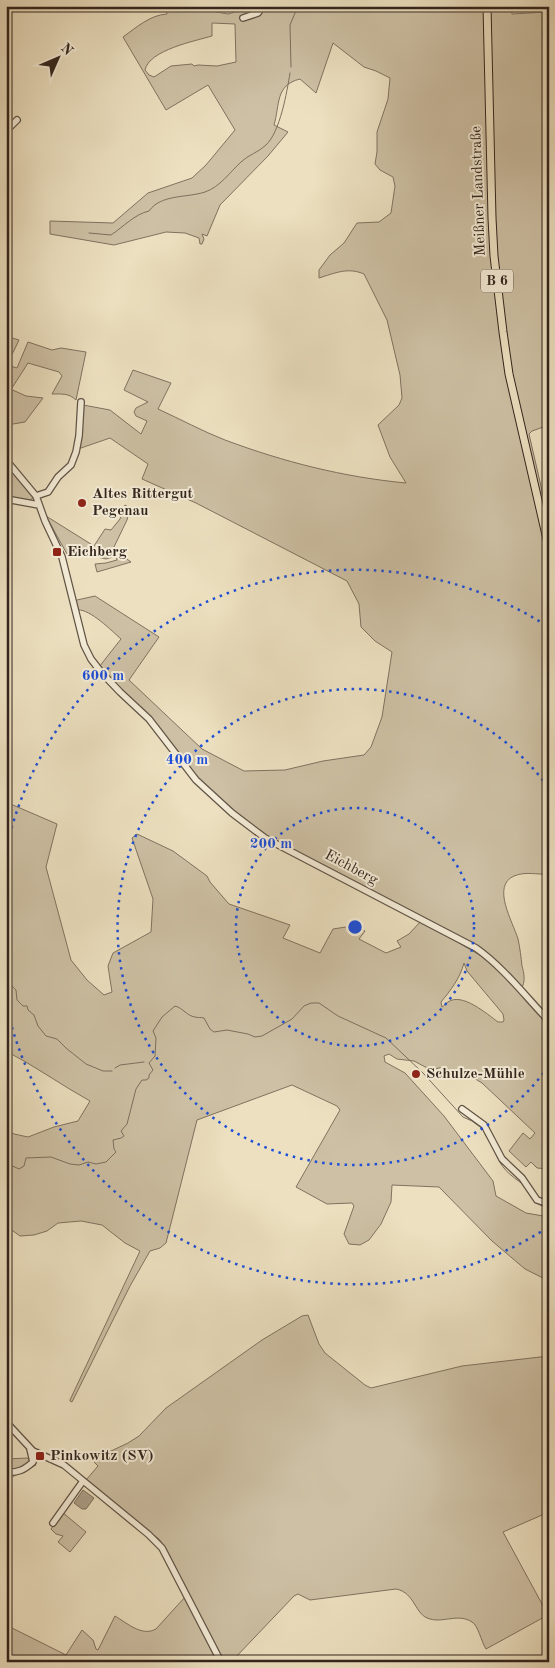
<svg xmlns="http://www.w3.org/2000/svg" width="555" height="1668" font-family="'Old Standard TT',serif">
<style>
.green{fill:#cdc0a4;stroke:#807260;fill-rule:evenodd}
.water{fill:#ada089;stroke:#7c6f5e}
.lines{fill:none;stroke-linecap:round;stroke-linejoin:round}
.stream{stroke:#7c6f5e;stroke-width:1}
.minor-casing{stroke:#615446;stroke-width:8}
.major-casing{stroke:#33251d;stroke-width:9}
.minor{stroke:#f3ebd6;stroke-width:5.5}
.major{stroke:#ece0c0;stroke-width:7}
.ring{fill:none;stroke:#1d4ed8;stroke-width:2.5;stroke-dasharray:2.5 5}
.poi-dot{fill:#8f2418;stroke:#f3ebd6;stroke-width:2}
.labels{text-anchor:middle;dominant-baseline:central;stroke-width:4;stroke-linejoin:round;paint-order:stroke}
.shield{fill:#f3ebd6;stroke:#6d6054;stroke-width:1}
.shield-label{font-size:14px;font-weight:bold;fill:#33251d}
.street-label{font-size:15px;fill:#33251d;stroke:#f3ebd6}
.poi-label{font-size:15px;font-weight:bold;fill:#33251d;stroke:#f3ebd6;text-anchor:start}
.centre{fill:#1d4ed8;stroke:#f3ebd6;stroke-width:2.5}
.ring-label{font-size:15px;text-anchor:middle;font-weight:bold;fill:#1d4ed8;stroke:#f3ebd6;stroke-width:4;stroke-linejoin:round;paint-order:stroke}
</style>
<rect width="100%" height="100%" fill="#ece0c0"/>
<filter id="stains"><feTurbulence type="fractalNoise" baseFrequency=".004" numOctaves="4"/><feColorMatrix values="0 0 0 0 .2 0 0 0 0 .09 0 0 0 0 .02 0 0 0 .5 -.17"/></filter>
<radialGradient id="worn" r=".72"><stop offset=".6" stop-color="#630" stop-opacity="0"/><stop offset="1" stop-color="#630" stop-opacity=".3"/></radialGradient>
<path class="green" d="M180 6H211V11L228 14 254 6H485L501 333 549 558V874C537 875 526 871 514 876 491 886 513 922 518 939 520 948 521 957 522 966 524 973 526 982 521 989L495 960 417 915 270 839 212 795 99 667 121 639C112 631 90 609 78 610L75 601 77 600 95 596 159 637 129 680 202 749 244 771 285 770 323 761 364 755 371 747 382 717 392 652 375 641 361 627 359 604 347 581 196 503 142 479 148 464 110 438 78 449 83 405 110 410 141 434 147 421 136 416 134 412 136 408 148 402 124 390 133 370 171 383 158 409C180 419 202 431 225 440 284 462 343 477 406 483L390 457 378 425 399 405 402 398 400 375 387 320 364 274C348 267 335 273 319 278V270L330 255 344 243 357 223 379 222 391 213 395 186 393 177 380 170 375 164 377 152V132L388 99 390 78 376 71 364 67 333 43 316 93 300 79C275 85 280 105 274 125L288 132 268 156 220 205 207 236 202 234 204 239 202 244H200L199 238 185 233 166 232 114 245 50 234V221L113 223 148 193 192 178 206 165 235 130 208 85 166 110 123 37C137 27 150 15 167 14L166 8ZM212 23 235 24 236 62 217 66 198 65 194 66 192 64 171 66 154 77 149 75 145 70C149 50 195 41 212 36Z
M489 6H511L512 14 545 12 543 33 549 158V425L532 431 529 434 549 521V538L511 373 496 246Z
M12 338 19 340 7 365 17 368 28 342 52 350 61 348 86 352 76 400C69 393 61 394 52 394L62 376 59 372 28 363 12 388 6 384V346Z
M6 387 26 396 43 398 25 422 7 425Z
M6 462 34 497 29 501 6 496Z
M125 505 130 508 127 520 113 549 131 562 97 572 95 564 106 563 117 560 116 556 106 559 94 556 92 550 67 554 46 516 94 546 105 529 111 530 120 519Z
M6 802 57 824 46 867 71 960 87 980 104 995 112 992 108 966 113 953 151 932 153 899 132 838 137 834 173 851 207 876 210 882 229 904 290 925 283 938 320 953 333 929 346 927 348 925 353 926 365 931 359 939 386 953 401 947 397 941 409 934 421 921 490 961 549 1025V1169L537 1168 531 1162 526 1167 509 1151 523 1133 530 1139 535 1133 482 1083 469 1075 451 1072 443 1067 431 1070 414 1061 397 1059 389 1054 384 1056 385 1062 405 1073 444 1116 493 1181 496 1196 526 1213 549 1217V1281L525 1269 492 1241 439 1187 392 1185 391 1202 381 1224 369 1240 360 1245 349 1244 344 1234 354 1206 352 1203 327 1204 296 1187 340 1110 337 1106 292 1085 197 1120 166 1243 160 1248 150 1251 130 1286 72 1402 70 1401V1400L140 1251 125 1243 102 1225 81 1221 58 1223 47 1231 34 1235 20 1236 6 1226V1129L14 1134 28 1137 54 1127 78 1121 90 1101C61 1085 35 1066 6 1051ZM464 963 467 971 503 1014 504 1020 503 1022H498C487 1014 462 992 448 1002 446 1003 444 1006 442 1007L441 1002C451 990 460 978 464 963Z
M308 1315 319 1344 325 1353 365 1385 371 1388 462 1366 549 1356V1512L503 1532 548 1615 486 1649C481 1641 478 1625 472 1622 458 1613 444 1623 430 1619 414 1615 416 1593 396 1589L310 1600 298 1594 294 1596 234 1659V1662H6V1625L66 1655 82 1630 93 1640 96 1649 98 1650 115 1616C127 1623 142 1637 156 1629L185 1597 188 1593 165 1547 159 1539 112 1503 86 1480 98 1466 92 1460 128 1443 139 1436 166 1408 262 1340 302 1316Z
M27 1458 36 1465 12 1477 6 1486V1459Z
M62 1512 86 1532 70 1552 58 1542 63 1536 56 1534 51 1529Z"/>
<path class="water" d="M83 1490 94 1498 86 1509H82L74 1503Z"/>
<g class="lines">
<path class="stream" d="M291 67 290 25 298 6
M89 233 111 235C123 227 135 214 149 211 161 194 187 198 205 192 220 187 230 172 241 162 248 155 259 152 266 145 280 132 287 92 290 73
M6 902 11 919 6 938
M6 945C8 950 11 956 10 962 10 972 6 982 16 990L17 1000 23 1006H27L28 1010 34 1015 38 1026 46 1036 57 1039 66 1048 86 1064 103 1071H112
M115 1068 120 1065 144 1062
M485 1134 492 1146
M495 1151C500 1168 510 1175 524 1185
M6 1163 19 1169 24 1166 26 1158 51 1157 70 1164 79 1165 88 1162 96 1164 106 1162 116 1152 114 1149 113 1140 121 1138 124 1136 121 1131 127 1124 136 1089 142 1080H146L149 1078V1075L153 1070 149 1063 155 1056 156 1038 153 1031 162 1017 175 1006C183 1008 187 1016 195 1017 198 1018 201 1017 204 1018L210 1029 214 1032 227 1030 248 1034 255 1037 262 1036 292 1019 304 1006 311 1003H319L338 1016 386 1038 423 1073 463 1117 472 1121 484 1130
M538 1204 549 1209"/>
<g class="minor-casing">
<path id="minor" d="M243 18 258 13 263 6
M6 131 17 120
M6 460 36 496 45 521 62 557 84 645 91 659 101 672 120 692 149 719 196 780 232 813 265 838 476 948C504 968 525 996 549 1021
M36 496 48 492 58 477 71 465 76 452 79 436 81 402
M6 499 39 505
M462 1109 484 1125 502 1159 522 1178 537 1200 549 1204
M6 1422 33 1451 64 1465 148 1534 162 1548 221 1662
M6 1472C18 1473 24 1470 33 1462L30 1449
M53 1523 83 1481"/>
</g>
<g class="major-casing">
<path id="major" d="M487 6 492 218 494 256 503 332 509 374 549 548"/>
</g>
<use href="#minor" class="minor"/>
<use href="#major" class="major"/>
</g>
<g class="ring">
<circle cx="355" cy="927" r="119"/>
<path d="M548 1067A238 238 0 1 1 548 787"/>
<path d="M547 1228A357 357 0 0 1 6 1004M6 850A357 357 0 0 1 547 626"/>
</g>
<g class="poi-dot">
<circle cx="82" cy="503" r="5"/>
<rect x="52" y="547" width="10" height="10" rx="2.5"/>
<circle cx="416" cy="1074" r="5"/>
<rect x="35" y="1451" width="10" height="10" rx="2.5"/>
</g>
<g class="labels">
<rect class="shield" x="481" y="269.5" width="32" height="23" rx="4"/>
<g class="shield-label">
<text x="497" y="281">B 6</text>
</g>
<g class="street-label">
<text transform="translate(479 191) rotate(-92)">Meißner Landstraße</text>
<text transform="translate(351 868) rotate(28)">Eichberg</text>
</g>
<g class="poi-label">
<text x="92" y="494">Altes Rittergut<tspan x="92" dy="17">Pegenau</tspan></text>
<text x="67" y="552">Eichberg</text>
<text x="426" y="1074">Schulze-Mühle</text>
<text x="50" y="1456">Pinkowitz (SV)</text>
</g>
</g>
<circle cx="355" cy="927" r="8" class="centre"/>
<g class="ring-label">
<text x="103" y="680">600 m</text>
<text x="187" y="764">400 m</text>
<text x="271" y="848">200 m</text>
</g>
<rect width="555" height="1668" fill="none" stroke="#ece0c0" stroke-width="25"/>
<rect x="8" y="8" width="540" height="1653" fill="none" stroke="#33251d" stroke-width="2.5"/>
<rect x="12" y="12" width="530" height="1643" fill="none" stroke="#33251d"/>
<g transform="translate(58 58) rotate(45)" stroke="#f3ebd6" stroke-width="4" paint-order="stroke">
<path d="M0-4L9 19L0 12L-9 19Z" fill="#33251d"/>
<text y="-8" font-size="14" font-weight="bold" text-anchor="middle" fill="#33251d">N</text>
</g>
<rect width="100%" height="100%" filter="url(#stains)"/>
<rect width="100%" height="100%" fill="url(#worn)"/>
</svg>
